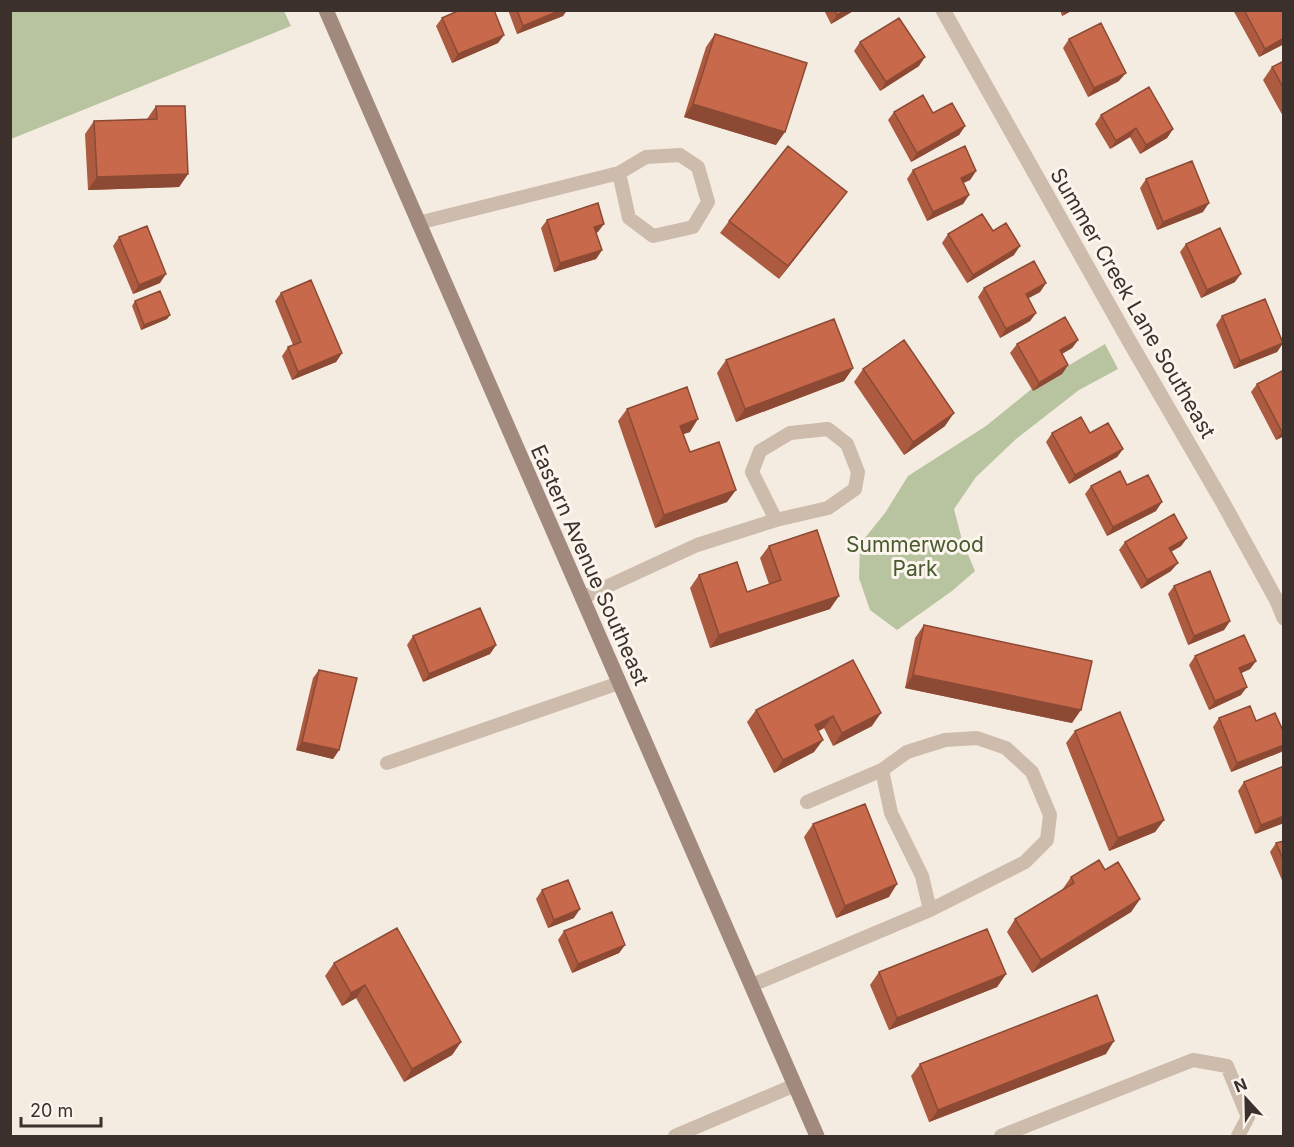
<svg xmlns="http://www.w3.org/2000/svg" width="1294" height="1147" font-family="Inter,sans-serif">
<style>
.green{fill:#b8c4a0}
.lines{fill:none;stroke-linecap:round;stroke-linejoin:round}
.lane{stroke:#cdbbac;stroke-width:14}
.street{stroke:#cdbbac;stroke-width:15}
.secondary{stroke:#a18a7d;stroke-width:15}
.wall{fill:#ac5a40}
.shaded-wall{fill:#8c4a34}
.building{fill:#c8694b;stroke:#8c4a34;stroke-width:1.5}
.labels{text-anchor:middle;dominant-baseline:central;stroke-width:6;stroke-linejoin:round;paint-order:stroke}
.street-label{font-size:21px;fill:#3b302b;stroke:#fbf5ee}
.park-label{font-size:21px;fill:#4a5a2e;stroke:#fbf5ee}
</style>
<rect width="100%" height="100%" fill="#f4ebe1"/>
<path class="green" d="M11 10 284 11 291 26 11 139Z
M1105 344 1118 369 1079 390 1016 439 976 477 954 509 962 540 975 571 952 591 897 630 870 610 859 578 860 544 885 513 908 476 986 426 1039 383Z"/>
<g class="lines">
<path class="lane" d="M418 223 619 173 646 157 680 155 698 167 708 202 693 227 653 236 629 218 619 173
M582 598 697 545 776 520 828 508 855 489 858 472 847 444 828 429 790 433 760 451 752 472 776 520
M387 763 619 683
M807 802 882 770
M752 985 930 910 1025 862 1047 840 1050 815 1032 772 1006 748 977 738 945 740 907 752 882 770 891 813 922 876 930 910
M675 1136 795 1085
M1001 1136 1193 1060 1227 1066 1248 1117 1238 1136"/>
<path class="street" d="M943 10 1128 339 1222 501 1277 601 1284 618"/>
<path class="secondary" d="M326 10 817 1136"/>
</g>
<path class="wall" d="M453 10H494L504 35 498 43 452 63 436 26 442 18 454 13Z
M508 10H567L563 16 517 34Z
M824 10H855L831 24Z
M1060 10H1073L1062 16Z
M1233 10H1284V44L1259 57Z
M715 34 776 145 684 117 706 47Z
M1069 39 1119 81 1088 97 1063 48Z
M860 42 919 66 880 91 854 51Z
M1284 61V118L1263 80 1272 67Z
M156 106 188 174 179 187 88 190 85 134 94 121 147 119Z
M894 112 933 113 965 126 959 135 911 162 888 120Z
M1101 115 1173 129 1167 138 1140 154 1130 137 1110 149 1095 124Z
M913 170 976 171 970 180 963 183 969 195 963 204 927 221 907 179Z
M1146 179 1203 212 1157 230 1140 188Z
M838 204 779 279 720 233 729 221Z
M547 220 598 232 596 233 602 250 596 259 554 272 541 228Z
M993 231 1014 255 967 283 942 243 948 234Z
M119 237 160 283 133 294 113 246Z
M1186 244 1235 282 1201 298 1180 252Z
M1046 283 1040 292 1028 298 1036 313 1030 321 1000 338 978 297 984 288Z
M281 293 342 353 336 362 292 380 282 356 288 347 293 345 275 301Z
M135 301 170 315 167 319 141 330 132 306Z
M1222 316 1283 343 1277 352 1234 369 1216 325Z
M1078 340 1072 348 1062 354 1068 365 1062 374 1033 391 1010 353 1017 344Z
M726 360 853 368 844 381 736 422 717 373Z
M863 369 945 426 904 455 854 382Z
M1284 370V436L1276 440 1251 392 1257 384Z
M627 409 690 432 683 434 690 452 727 502 655 528 618 421Z
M1052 433H1090L1123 449 1117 457 1069 484 1046 442Z
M1127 485 1156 511 1107 536 1085 494 1091 486Z
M1187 538 1181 546 1171 552V571L1141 589 1119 550 1125 542Z
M769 546 830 609 710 648 690 588 699 575 747 592 769 584 760 558Z
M1174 586 1230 621 1224 630 1188 645 1168 594Z
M924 625 1072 723 905 688 915 638Z
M413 636 496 645 490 654 423 682 407 645Z
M1195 656 1256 661 1250 669 1241 673V695L1209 710 1189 665Z
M853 660 872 726 833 746 824 728 819 731 814 752 774 773 747 722 756 710Z
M319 670 339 750 333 759 296 750 313 678Z
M1219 718 1256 721 1284 733V749L1281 752 1231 772 1213 727Z
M1075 731 1164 820 1155 832 1109 851 1066 743Z
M1284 766V823L1255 834 1238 791 1244 782Z
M813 824 889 897 836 918 804 837Z
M1284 841V885L1270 852 1276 843Z
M1071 877 1140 899 1131 912 1032 973 1007 932 1015 919 1062 890Z
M542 890 574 918 548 928 536 899Z
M564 931 625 945 619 953 572 973 558 940Z
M334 963 461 1042 452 1055 404 1082 356 998 342 1006 325 976Z
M879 972 1006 974 997 987 889 1030 870 985Z
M1106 1054 929 1122 911 1076 920 1064Z"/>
<path class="shaded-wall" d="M561 10H567L563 16 517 34 523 26Z
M846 10H855L831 24 837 15Z
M1066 10H1073L1062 16Z
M504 35 498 43 452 63 458 54Z
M1284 38V44L1259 57 1265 49Z
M925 57 919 66 880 91 886 82Z
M1126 73 1119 81 1088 97 1094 88Z
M693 104 785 132 776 145 684 117Z
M965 126 959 135 911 162 917 153Z
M1136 128 1130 137 1110 149 1116 141Z
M1173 129 1167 138 1140 154 1146 145Z
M976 171 970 180 955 187 961 178Z
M188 174 179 187 88 190 97 177Z
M847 192 838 204 779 279 788 266Z
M969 195 963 204 927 221 933 212Z
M1209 203 1203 212 1157 230 1163 222Z
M604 224 598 232 588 236 594 227Z
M1020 246 1014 255 967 283 973 275Z
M602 250 596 259 554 272 560 263Z
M166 274 160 283 133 294 139 285Z
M1241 274 1235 282 1201 298 1207 290Z
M1046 283 1040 292 1020 303 1026 294Z
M1036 313 1030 321 1000 338 1006 329Z
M170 315 167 319 141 330 144 325Z
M1078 340 1072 348 1053 359 1060 350Z
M1283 343 1277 352 1234 369 1240 361Z
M342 353 336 362 292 380 298 372Z
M1068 365 1062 374 1033 391 1039 383Z
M853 368 844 381 736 422 745 409Z
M954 413 945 426 904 455 913 442Z
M698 419 690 432 671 438 680 426Z
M1284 431V436L1276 440 1282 432Z
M1123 449 1117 457 1069 484 1075 475Z
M736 490 727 502 655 528 664 515Z
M1162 502 1156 511 1107 536 1113 527Z
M1187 538 1181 546 1163 556 1169 548Z
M1178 563 1171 571 1141 589 1147 580Z
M839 596 830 609 710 648 719 635Z
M1230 621 1224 630 1188 645 1194 636Z
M496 645 490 654 423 682 429 674Z
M1256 661 1250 669 1233 677 1239 668Z
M913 675 1081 710 1072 723 905 688Z
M1247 687 1241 695 1209 710 1215 701Z
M881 713 872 726 833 746 842 733Z
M833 716 824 728 806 737 815 725Z
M823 740 814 752 774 773 783 760Z
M302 742 339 750 333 759 296 750Z
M1284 745V749L1281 752 1231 772 1237 763Z
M1284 816V823L1255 834 1261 825Z
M1164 820 1155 832 1109 851 1118 838Z
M897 884 889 897 836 918 845 906Z
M1140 899 1131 912 1032 973 1041 960Z
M580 909 574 918 548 928 554 920Z
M625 945 619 953 572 973 578 964Z
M1006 974 997 987 889 1030 897 1018Z
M365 985 356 998 342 1006 351 993Z
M1114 1041 1106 1054 929 1122 938 1110Z
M461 1042 452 1055 404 1082 412 1069Z"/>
<path class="building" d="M460 10H494L504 35 458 54 442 18Z
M517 10H561L523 26Z
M834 10H846L837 15Z
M1244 10H1284V38L1265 49Z
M899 18 925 57 886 82 860 42Z
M1101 23 1126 73 1094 88 1069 39Z
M715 34 807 63 785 132 693 104Z
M1284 61V89L1272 67Z
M1149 87 1173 129 1146 145 1136 128 1116 141 1101 115Z
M923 95 933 113 952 103 965 126 917 153 894 112Z
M156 106H185L188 174 97 177 94 121 157 119Z
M788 146 847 192 788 266 729 221Z
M965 146 976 171 961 178 969 195 933 212 913 170Z
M1192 161 1209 203 1163 222 1146 179Z
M598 203 604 224 594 227 602 250 560 263 547 220Z
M982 214 993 231 1006 223 1020 246 973 275 948 234Z
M147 226 166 274 139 285 119 237Z
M1220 228 1241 274 1207 290 1186 244Z
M1034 261 1046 283 1026 294 1036 313 1006 329 984 288Z
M311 280 342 353 298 372 288 347 301 342 281 293Z
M160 291 170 315 144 325 135 301Z
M1265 299 1283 343 1240 361 1222 316Z
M1065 317 1078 340 1060 350 1068 365 1039 383 1017 344Z
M834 319 853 368 745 409 726 360Z
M904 340 954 413 913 442 863 369Z
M1284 370V431L1282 432 1257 384Z
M687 387 698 419 680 426 690 452 719 442 736 490 664 515 627 409Z
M1081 417 1090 433 1108 423 1123 449 1075 475 1052 433Z
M1120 471 1127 485 1148 475 1162 502 1113 527 1091 486Z
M1174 514 1187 538 1169 548 1178 563 1147 580 1125 542Z
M817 530 839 596 719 635 699 575 737 562 747 592 781 580 769 546Z
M1210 571 1230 621 1194 636 1174 586Z
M480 608 496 645 429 674 413 636Z
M924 625 1092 661 1081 710 913 675Z
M1244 635 1256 661 1239 668 1247 687 1215 701 1195 656Z
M853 660 881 713 842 733 833 716 815 725 823 740 783 760 756 710Z
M319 670 357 678 339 750 302 742Z
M1250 706 1256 721 1275 713 1284 733V745L1237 763 1219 718Z
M1120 712 1164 820 1118 838 1075 731Z
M1284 766V816L1261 825 1244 782Z
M865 804 897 884 845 906 813 824Z
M1284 841V861L1276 843Z
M1099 860 1105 870 1118 862 1140 899 1041 960 1015 919 1074 883 1071 877Z
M568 880 580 909 554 920 542 890Z
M612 912 625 945 578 964 564 931Z
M397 928 461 1042 412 1069 365 985 351 993 334 963Z
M987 929 1006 974 897 1018 879 972Z
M1097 995 1114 1041 938 1110 920 1064Z"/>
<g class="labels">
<g class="street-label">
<text transform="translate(1133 303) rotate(60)">Summer Creek Lane Southeast</text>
<text transform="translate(590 565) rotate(66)">Eastern Avenue Southeast</text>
</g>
<g class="park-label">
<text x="915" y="544">Summerwood<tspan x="915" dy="24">Park</tspan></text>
</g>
</g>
<rect width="1294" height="1147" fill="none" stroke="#3b302b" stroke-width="24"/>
<g transform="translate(1246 1099) rotate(338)" stroke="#fbf5ee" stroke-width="4.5" paint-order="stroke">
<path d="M0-4.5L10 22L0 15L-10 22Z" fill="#3b302b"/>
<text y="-9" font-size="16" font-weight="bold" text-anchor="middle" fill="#3b302b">N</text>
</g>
<path d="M21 1117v9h80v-9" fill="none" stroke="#3b302b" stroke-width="3"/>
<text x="30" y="1117" font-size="18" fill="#3b302b" stroke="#fbf5ee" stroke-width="4.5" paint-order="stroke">20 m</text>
</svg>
